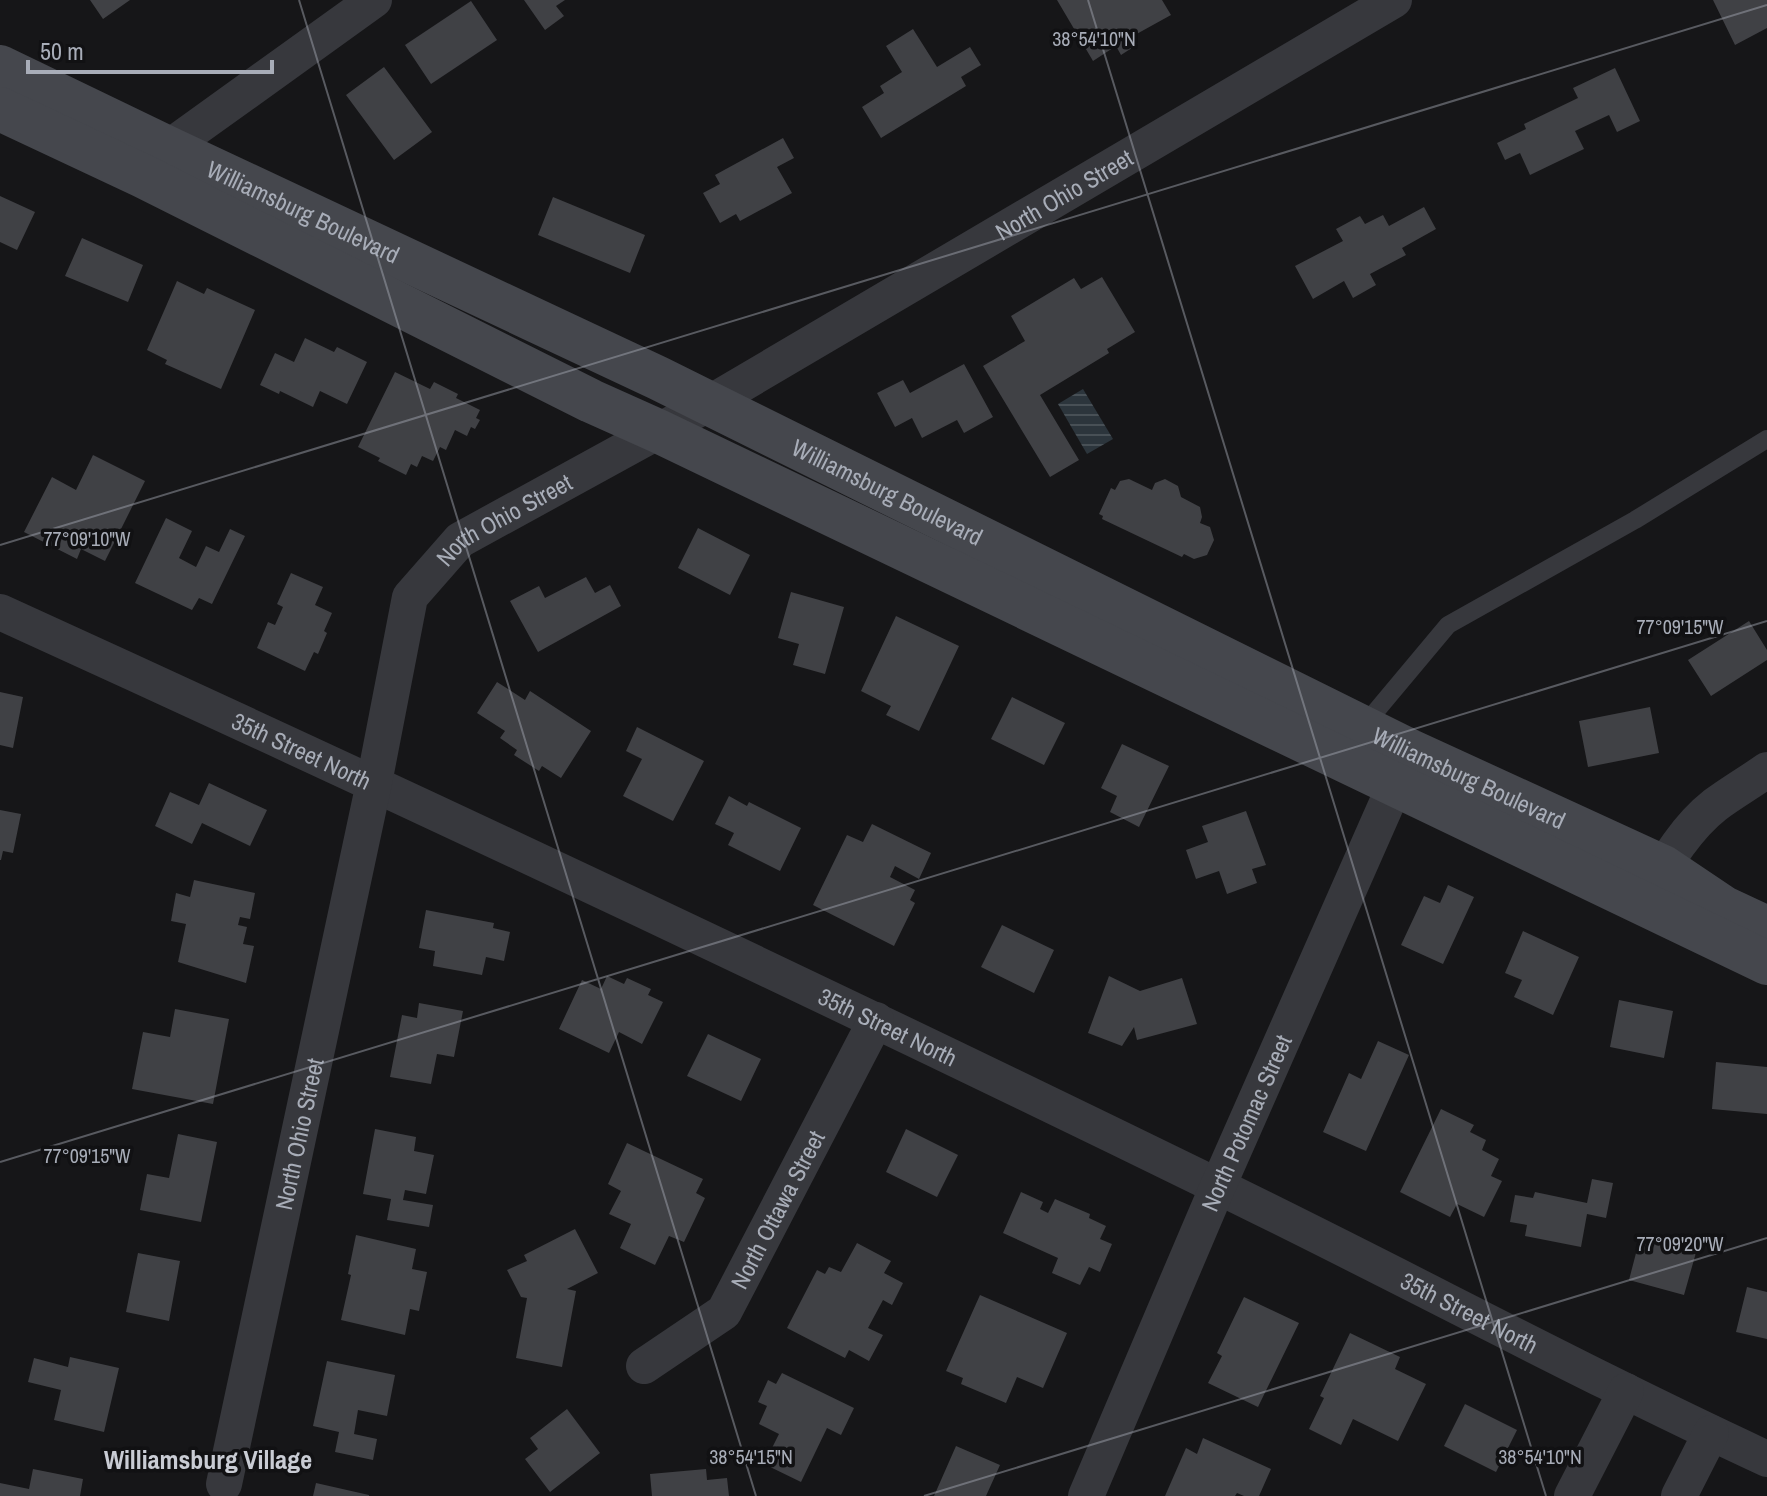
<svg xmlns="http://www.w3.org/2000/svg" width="1767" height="1496" font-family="'Archivo Narrow',sans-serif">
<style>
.water{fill:url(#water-rules)}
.building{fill:#404145}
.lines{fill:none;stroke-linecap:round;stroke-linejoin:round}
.service{stroke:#37383d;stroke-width:18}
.minor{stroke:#37383d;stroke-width:36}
.secondary{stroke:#45474d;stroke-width:44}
.ticks{fill:none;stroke:#a8adb8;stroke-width:2;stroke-opacity:0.45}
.labels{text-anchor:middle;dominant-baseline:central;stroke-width:7;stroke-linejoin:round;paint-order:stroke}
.street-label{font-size:24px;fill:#a8adb8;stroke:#111113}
.neighbourhood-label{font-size:26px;font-weight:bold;fill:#c9ccd4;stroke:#111113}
.ticks-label{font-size:20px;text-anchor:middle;fill:#a8adb8;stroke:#111113;stroke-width:7;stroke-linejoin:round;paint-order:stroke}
</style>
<defs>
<pattern id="water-rules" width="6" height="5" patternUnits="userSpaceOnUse" patternTransform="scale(2)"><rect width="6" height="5" fill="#2c353c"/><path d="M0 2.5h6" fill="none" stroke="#485056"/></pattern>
</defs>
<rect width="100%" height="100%" fill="#161618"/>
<path class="water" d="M1083 389 1113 439 1087 454 1058 404Z"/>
<path class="building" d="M90 0H130L103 19Z
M524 0H565L556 6 564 16 545 30Z
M1057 0H1162L1171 15 1133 36 1138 44 1121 55 1116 46 1093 61Z
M1713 0H1767V28L1735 45Z
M471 1 497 40 431 84 405 45Z
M913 29 937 67 970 47 981 65 961 77 966 86 881 138 862 107 884 93 880 86 902 72 886 46Z
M384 67 432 132 394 160 346 95Z
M1615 68 1640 121 1617 132 1609 115 1575 131 1584 149 1530 175 1520 153 1505 160 1497 143 1526 129 1524 124 1578 98 1573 88Z
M783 138 794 158 777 167 792 193 740 221 736 214 720 223 703 193 720 184 715 175Z
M0 196 35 212 17 250 0 242Z
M553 197 645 235 630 273 538 235Z
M1424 207 1436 229 1402 248 1406 255 1370 274 1376 285 1353 298 1344 281 1313 299 1295 266 1343 241 1336 229 1360 216 1365 224 1383 215 1389 226Z
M82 238 143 265 128 302 65 276Z
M1102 277 1135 332 1107 349 1109 353 1040 395 1079 460 1050 477 983 366 1025 341 1011 316 1074 278 1081 289Z
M177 281 204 294 207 288 255 310 221 389 165 364 167 360 147 350Z
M305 338 334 352 337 347 367 362 347 404 320 391 313 407 280 391 279 394 260 385 275 353 294 362Z
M964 364 993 417 964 433 957 420 922 438 912 418 895 427 877 393 903 380 910 393Z
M395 372 430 389 434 382 458 394 456 398 480 410 476 418 480 420 475 429 471 427 467 436 455 430 446 450 440 447 433 461 422 456 417 467 411 464 406 475 378 461 380 458 358 447Z
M93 455 145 481 105 561 81 549 77 559 24 532 52 477 76 490Z
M1129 479 1152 490 1155 483 1165 479 1178 486 1181 497 1200 507 1202 517 1200 523 1210 527 1214 540 1207 555 1194 559 1184 554 1182 557 1102 519 1103 516 1099 514 1111 488 1115 490 1120 481Z
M166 518 192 531 179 558 196 567 206 546 219 552 230 529 245 536 212 604 199 598 192 610 135 583Z
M698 528 750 555 730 595 678 568Z
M291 573 323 587 315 605 332 613 324 631 327 633 318 654 314 652 305 671 257 648 268 622 275 625 283 607 277 604Z
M586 577 595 593 610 585 621 606 538 652 510 601 539 586 545 598Z
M791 592 844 607 825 674 793 665 799 644 778 638Z
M896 616 959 646 919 731 886 715 891 706 861 691Z
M1749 621 1767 650V660L1711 696 1688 660Z
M497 682 525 700 530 691 591 731 561 778 542 766 539 771 514 755 517 750 500 738 505 731 477 713Z
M0 692 23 697 13 748 0 745Z
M1012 697 1065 723 1044 765 991 739Z
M1650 707 1659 753 1588 767 1579 721Z
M637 727 704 761 673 821 623 796 642 759 626 751Z
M1122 744 1169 766 1139 827 1110 812 1117 796 1101 788Z
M209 783 267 810 250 846 202 823 192 844 155 826 170 792 199 805Z
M729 796 747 806 749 802 801 828 780 871 728 845 734 833 715 824Z
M0 810 21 814 13 853 3 851 1 860H0Z
M1246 811 1266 865 1252 869 1257 883 1227 894 1219 871 1196 879 1186 850 1208 842 1202 826Z
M872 824 931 853 919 879 895 866 890 877 915 890 910 900 915 903 894 946 813 905 847 835 863 842Z
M194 880 255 893 250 919 240 917 238 925 247 927 243 944 254 946 246 983 178 962 186 924 171 921 176 893 190 897Z
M1448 885 1474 897 1443 964 1401 945 1424 896 1440 903Z
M426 910 494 923 493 928 510 932 504 961 486 957 482 975 433 966 435 951 419 948Z
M1002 925 1054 950 1034 993 981 967Z
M1523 931 1579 957 1553 1015 1514 997 1522 980 1505 973Z
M607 976 624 984 627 978 651 989 648 995 663 1002 642 1044 619 1032 609 1053 559 1029 582 980 601 989Z
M1109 976 1140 991 1182 978 1197 1024 1137 1040 1134 1027 1122 1046 1088 1033Z
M1619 1000 1673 1011 1664 1058 1610 1047Z
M419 1003 463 1011 454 1057 437 1054 431 1084 390 1077 402 1015 417 1018Z
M175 1009 229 1019 213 1104 132 1089 143 1032 170 1037Z
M708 1034 761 1059 741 1101 687 1076Z
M1378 1041 1409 1055 1366 1151 1323 1132 1349 1073 1361 1079Z
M1716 1062 1767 1067V1114L1712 1109Z
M1441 1109 1474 1125 1470 1132 1486 1140 1482 1150 1499 1159 1491 1176 1502 1181 1484 1217 1457 1204 1450 1217 1400 1192Z
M375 1129 416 1137 414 1151 434 1155 426 1194 405 1190 403 1200 433 1205 429 1227 387 1220 391 1199 363 1194Z
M906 1129 958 1155 937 1197 886 1172Z
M178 1134 217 1142 201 1222 140 1210 147 1174 169 1178Z
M627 1143 703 1179 696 1193 705 1198 684 1242 669 1236 655 1265 620 1248 631 1224 609 1214 621 1191 608 1184Z
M1592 1179 1613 1183 1606 1218 1587 1214 1581 1247 1525 1236 1527 1225 1510 1222 1515 1195 1533 1198 1535 1192 1587 1203Z
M1021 1192 1043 1202 1040 1209 1048 1213 1055 1199 1090 1214 1089 1218 1106 1226 1100 1239 1112 1244 1100 1272 1089 1267 1080 1285 1052 1273 1058 1258 1003 1233Z
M575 1229 598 1273 567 1289 576 1291 562 1367 516 1358 527 1298 521 1297 507 1270 527 1261 524 1255Z
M1641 1234 1697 1249 1684 1295 1629 1280Z
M356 1235 416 1249 412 1269 427 1272 419 1311 410 1309 405 1335 341 1320 351 1275 348 1274Z
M857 1243 891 1261 884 1273 903 1283 892 1305 883 1300 868 1328 883 1335 869 1361 849 1350 845 1358 787 1328 817 1270 825 1274 829 1267 841 1272Z
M138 1253 180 1261 169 1321 126 1312Z
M1747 1287 1767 1292V1339L1736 1332Z
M980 1295 1067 1333 1043 1388 1017 1377 1006 1403 961 1384 963 1378 946 1371Z
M1244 1297 1299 1323 1258 1407 1208 1383 1222 1356 1217 1353Z
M1350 1333 1400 1357 1395 1369 1426 1384 1398 1441 1353 1419 1341 1445 1309 1429 1324 1398 1320 1396Z
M70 1357 119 1368 104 1432 54 1420 61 1390 28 1382 34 1358 68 1367Z
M327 1361 395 1375 387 1416 358 1410 354 1434 377 1439 373 1460 335 1452 339 1432 313 1426Z
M782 1373 854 1408 841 1435 827 1428 801 1482 764 1464 779 1434 759 1424 767 1406 758 1402 768 1380 776 1384Z
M1465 1404 1517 1430 1496 1472 1444 1446Z
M567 1409 600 1453 550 1492 525 1459 538 1449 530 1438Z
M1203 1438 1271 1469 1259 1496H1244L1237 1493 1235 1496H1165L1186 1448 1197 1454Z
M956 1446 1000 1465 986 1496H934Z
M33 1469 83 1479 80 1496H0V1483L29 1489Z
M706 1469 707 1480 727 1478 729 1496H652L650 1474Z
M316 1483 369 1495V1496H313Z"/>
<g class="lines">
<path class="service" d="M1361 729 1448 625 1635 520 1767 439"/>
<g class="minor">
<path d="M152 166 168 148 374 0"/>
<path id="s1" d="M0 612C406 797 810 987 1211 1183 1397 1273 1579 1372 1767 1459"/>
<path d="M1650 890C1667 860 1687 827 1715 805 1731 793 1750 782 1767 770"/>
<path id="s2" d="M644 1366 724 1312 876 1020"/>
<path id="s3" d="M224 1484 374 783 410 597 460 540 708 404 1394 0"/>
<path id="s4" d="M1086 1496 1218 1186 1406 760"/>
<path d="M1572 1496 1626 1391"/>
<path d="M1679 1496 1711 1433"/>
</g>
<g class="secondary">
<path id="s5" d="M0 67 168 148 658 378 1410 751 1663 867 1724 908 1767 928"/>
<path d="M0 109 143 176 591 401 658 431 1767 963"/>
</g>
</g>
<path class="ticks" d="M299 0 756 1496M1088 0 1546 1496M0 545 1767 5M0 1162 1767 621M924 1496 1767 1238"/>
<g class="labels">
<g class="street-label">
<text stroke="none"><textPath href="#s3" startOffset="1678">North Ohio Street</textPath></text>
<text stroke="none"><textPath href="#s5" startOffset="336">Williamsburg Boulevard</textPath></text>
<text stroke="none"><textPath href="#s5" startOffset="984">Williamsburg Boulevard</textPath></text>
<text stroke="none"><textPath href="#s3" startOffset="1030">North Ohio Street</textPath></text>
<text stroke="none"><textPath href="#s1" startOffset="332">35th Street North</textPath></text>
<text stroke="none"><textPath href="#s5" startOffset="1632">Williamsburg Boulevard</textPath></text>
<text stroke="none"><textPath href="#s1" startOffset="980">35th Street North</textPath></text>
<text stroke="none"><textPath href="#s4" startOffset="406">North Potomac Street</textPath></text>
<text stroke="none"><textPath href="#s3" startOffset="358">North Ohio Street</textPath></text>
<text stroke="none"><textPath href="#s2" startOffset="212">North Ottawa Street</textPath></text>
<text stroke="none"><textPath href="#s1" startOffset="1628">35th Street North</textPath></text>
</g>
<g class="neighbourhood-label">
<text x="208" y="1459">Williamsburg Village</text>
</g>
</g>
<g class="ticks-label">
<text x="1094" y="46">38°54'10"N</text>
<text x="87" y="546">77°09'10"W</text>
<text x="1680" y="634">77°09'15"W</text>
<text x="87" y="1163">77°09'15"W</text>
<text x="1680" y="1251">77°09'20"W</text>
<text x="751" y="1464">38°54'15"N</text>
<text x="1540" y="1464">38°54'10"N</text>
</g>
<path d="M28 60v12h244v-12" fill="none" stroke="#a8adb8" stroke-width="4"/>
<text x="40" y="60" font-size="24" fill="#a8adb8" stroke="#111113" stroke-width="6" paint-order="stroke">50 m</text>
</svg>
